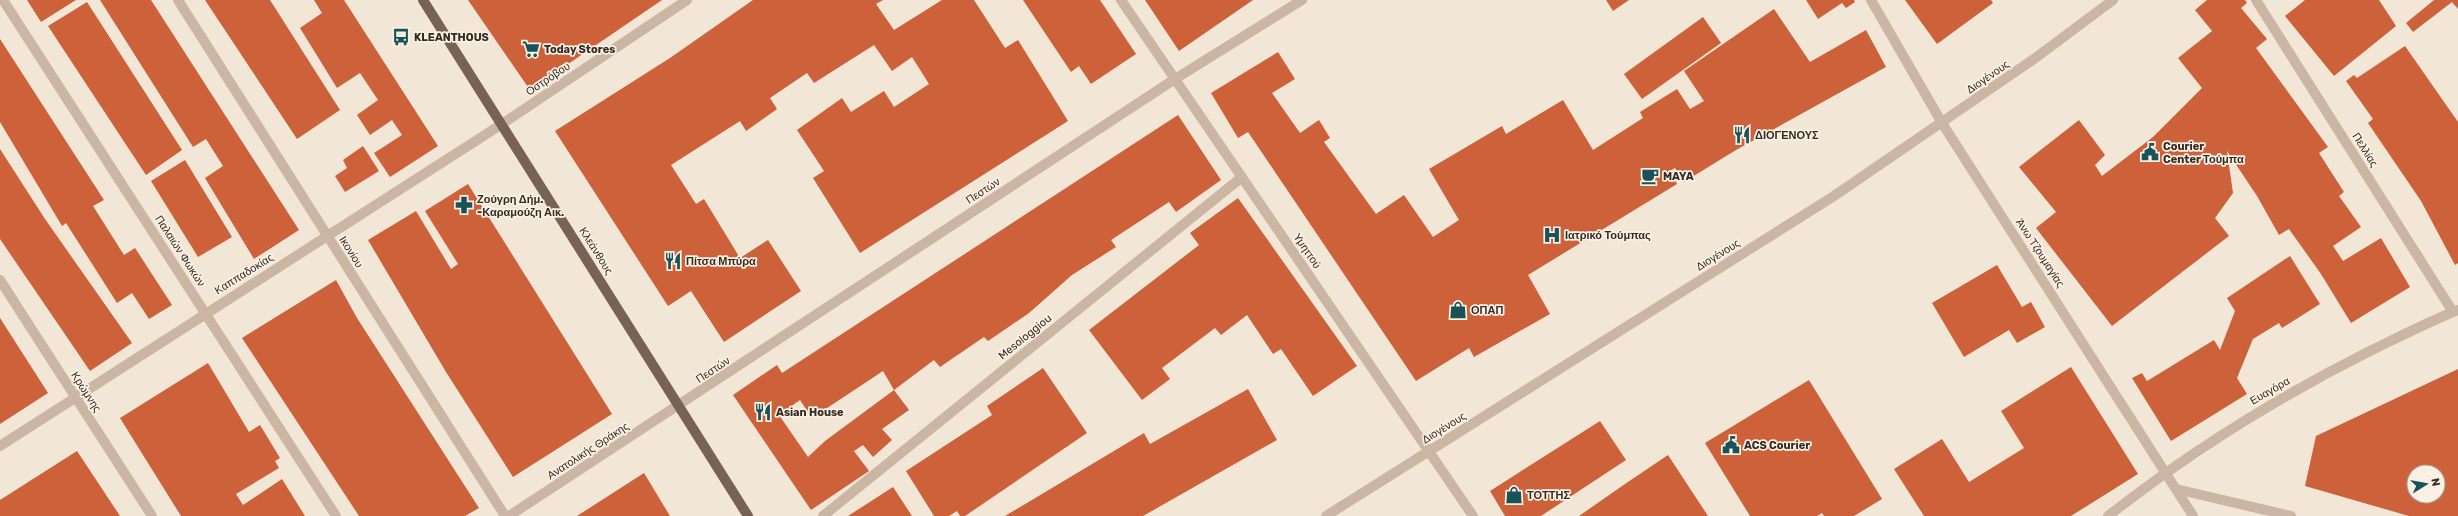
<svg xmlns="http://www.w3.org/2000/svg" width="2458" height="516" font-family="Rubik,sans-serif">
<style>
.building{fill:#cd613a;fill-rule:evenodd}
.lines{fill:none;stroke-linecap:round;stroke-linejoin:round}
.minor{stroke:#cbb6a3;stroke-width:10}
.major{stroke:#786255;stroke-width:10}
.labels{text-anchor:middle;dominant-baseline:central;stroke-width:3.5;stroke-linejoin:round;paint-order:stroke}
.poi-label{font-size:11px;font-weight:bold;fill:#352b25;stroke:#faf0e3;text-anchor:start}
.street-label{font-size:11px;fill:#352b25;stroke:#faf0e3}
</style>
<rect width="100%" height="100%" fill="#f2e6d7"/>
<path class="building" d="M27 0H76L41 22Z
M100 0H151L299 230 254 259 205 178 223 166 206 139 193 147Z
M205 0H270L340 110 297 139Z
M314 0H344L438 146 390 177 374 153 402 135 392 120 370 135 357 115 378 100 360 73 337 88 300 28 322 13Z
M468 0H662L530 90Z
M753 0H883L876 4 894 30 942 0H974L1005 48 1018 40 1068 121 860 253 813 178 824 171 797 130 842 98 851 112 884 91 894 107 929 84 912 57 892 71 874 45 814 83 807 73 770 98 777 109 746 131 740 121 671 165 696 204 704 199 740 258 768 240 801 291 724 342 691 291 668 306 555 131 670 58Z
M1023 0H1100L1136 54 1091 84 1079 66 1071 72Z
M1145 0H1253L1179 51Z
M1606 0H1629L1613 11Z
M1806 0H1854L1855 2 1846 8 1842 3 1818 19Z
M1905 0H1991L1993 3 1937 44Z
M2207 0H2245L2247 3 2241 8 2267 39 2256 48 2328 147 2319 153 2344 192 2339 196 2361 227 2333 246 2343 261 2381 238 2410 287 2351 323 2321 274 2289 229 2279 235 2257 196 2227 151 2233 193 2215 218 2229 236 2112 326 2036 228 2056 212 2019 167 2079 120 2105 155 2095 165 2102 176 2153 137 2202 88 2178 58 2212 31 2195 10Z
M2305 0H2379L2396 26 2334 76 2285 16Z
M2434 0H2458V9L2452 2 2413 32 2406 23Z
M87 2 182 150 146 175 48 26Z
M1774 9 1810 62 1866 30 1886 67 1736 150 1684 182 1675 168 1670 171 1677 184 1528 275 1550 314 1474 357 1469 348 1416 381 1248 132 1238 138 1211 93 1278 52 1295 79 1272 93 1300 133 1319 120 1330 138 1324 142 1376 214 1404 195 1433 237 1459 220 1429 169 1502 126 1506 134 1563 100 1593 150 1643 118 1640 112 1677 89 1690 109 1704 101 1684 71Z
M1703 17 1721 43 1642 99 1624 74Z
M0 39 104 200 93 206 124 255 135 248 172 305 149 319 132 293 117 303 66 223 62 226 0 122Z
M2405 46 2458 122V263L2455 265 2421 201 2368 123 2373 119 2346 81 2354 75 2357 78Z
M1178 115 1221 180 1176 212 1169 202 1111 240 1116 247 1072 275 1029 313 988 341 984 337 940 367 934 360 894 390 883 371 812 418 800 400 779 415 808 457 825 441 894 390 909 410 882 429 892 440 873 457 863 445 854 451 869 471 811 510 733 395 777 365 782 373Z
M363 146 379 171 345 192 335 176 347 168 343 160Z
M0 149 45 219 132 343 90 371 0 239Z
M185 160 232 237 198 257 151 181Z
M468 184 612 414 513 477 446 372 368 240 416 211 451 269 458 264 425 211Z
M1238 198 1357 366 1313 396 1281 349 1273 354 1247 315 1221 335 1215 328 1162 368 1170 379 1142 400 1089 330 1199 245 1190 233Z
M2290 256 2320 304 2282 328 2279 323 2253 339 2237 378 2247 394 2171 441 2132 378 2142 373 2147 381 2214 340 2220 350 2235 311 2227 298Z
M1997 265 2022 307 2031 302 2045 327 2017 343 2009 330 1964 357 1932 303Z
M336 280 357 318 479 508 465 516H359L242 338Z
M0 318 48 393 0 424Z
M208 363 249 432 260 425 280 458 275 461 279 468 236 494 243 505 282 479 305 516H181L120 418Z
M2071 367 2138 474 2071 516H1924L1894 469 1942 439 1969 482 2024 448 2001 411Z
M1043 368 1087 433 965 516H960L957 511 949 516H934L906 471 992 415 987 406Z
M2458 369V516H2409L2305 486 2316 436ZM2414 472H2438V496H2414Z
M1809 380 1882 499 1854 516H1824L1822 513 1817 516H1750L1705 443Z
M1248 389 1277 440 1143 516H1005L1144 433 1150 444Z
M1600 421 1626 460 1541 516H1505L1490 491Z
M77 451 120 516H0V500Z
M1668 455 1708 516H1579L1625 484Z
M644 473 670 516H577Z
M893 487 912 516H848Z"/>
<g class="lines">
<path class="minor" d="M3 0 336 516
M178 0 505 516
M1121 0 1473 516
M1871 0 1942 123 2193 516
M2256 0 2453 312
M0 280 152 516
M0 446 502 124 687 0
M2176 489 2291 516
M509 516 1175 79 1302 0
M823 516 1242 177
M1326 516 1834 196 2034 59 2113 0
M2108 516C2191 451 2276 398 2370 351 2399 337 2428 322 2458 310"/>
<path class="major" d="M423 0 748 516"/>
</g>
<defs>
<g id="bus-bare" transform="scale(1.38)"><path d="M-5-6H5V4H4V6H2V4H-2V6H-4V4H-5ZM-3.5-4V0h7V-4ZM-3.5 1.2v1.5H-2V1.2ZM2 1.2v1.5H3.5V1.2Z" fill="#195359" stroke="#faf0e3" stroke-width="2.5" paint-order="stroke"/></g>
<g id="supermarket-bare" transform="scale(1.38)"><path d="M-6-5.5h2.5l.6 2H6L4.5 2H-2.5L-4.4-4H-6ZM-1.5 3.2a1.3 1.3 0 1 0 .1 0ZM3 3.2a1.3 1.3 0 1 0 .1 0Z" fill="#195359" stroke="#faf0e3" stroke-width="2.5" paint-order="stroke"/></g>
<g id="restaurant-bare" transform="scale(1.38)"><path d="M-5-6h1v4h1v-4h1v4h1v-4h1v5L-1.5 .5V6h-2V.5L-5-1ZM5-6V6H3V1.5H1.5Q1.5-4 5-6Z" fill="#195359" stroke="#faf0e3" stroke-width="2.5" paint-order="stroke"/></g>
<g id="civic-bare" transform="scale(1.38)"><path d="M-.6-6.5H3V-4.5H.6V-3L4-1V1h2V6H-6V1h2V-1L-.6-3ZM-1.2 2.5V6h2.4V2.5Z" fill="#195359" stroke="#faf0e3" stroke-width="2.5" paint-order="stroke"/></g>
<g id="cafe-bare" transform="scale(1.38)"><path d="M-5.5-4.5H6V0H3Q3 3.5 0 3.5H-2.5Q-5.5 3.5-5.5 0ZM3-3.2v2h1.7v-2ZM-6 4.5H4V6H-6Z" fill="#195359" stroke="#faf0e3" stroke-width="2.5" paint-order="stroke"/></g>
<g id="pharmacy-bare" transform="scale(1.38)"><path d="M-2-6h4v4h4v4h-4v4h-4v-4h-4v-4h4Z" fill="#195359" stroke="#faf0e3" stroke-width="2.5" paint-order="stroke"/></g>
<g id="hospital-bare" transform="scale(1.38)"><path d="M-5-5h3v3.5h4V-5h3V5h-3V1.5h-4V5h-3Z" fill="#195359" stroke="#faf0e3" stroke-width="2.5" paint-order="stroke"/></g>
<g id="shop-bare" transform="scale(1.38)"><path d="M-5-2.5h2.3a2.7 3.5 0 0 1 5.4 0H5L5.5 6h-11ZM-1.5-2.5h3a1.5 2.3 0 0 0-3 0Z" fill="#195359" stroke="#faf0e3" stroke-width="2.5" paint-order="stroke"/></g>
</defs>
<g fill-rule="evenodd">
<use href="#bus-bare" x="401" y="37"/>
<use href="#supermarket-bare" x="531" y="49"/>
<use href="#restaurant-bare" x="1742" y="135"/>
<use href="#civic-bare" x="2150" y="152"/>
<use href="#cafe-bare" x="1650" y="176"/>
<use href="#pharmacy-bare" x="464" y="205"/>
<use href="#hospital-bare" x="1552" y="235"/>
<use href="#restaurant-bare" x="673" y="261"/>
<use href="#shop-bare" x="1458" y="310"/>
<use href="#restaurant-bare" x="763" y="412"/>
<use href="#civic-bare" x="1731" y="445"/>
<use href="#shop-bare" x="1514" y="495"/>
</g>
<g class="labels">
<g class="poi-label">
<text x="414" y="37">KLEANTHOUS</text>
<text x="544" y="49">Today Stores</text>
<text x="1755" y="135">ΔΙΟΓΕΝΟΥΣ</text>
<text x="2163" y="146">Courier<tspan x="2163" dy="13">Center Τούμπα</tspan></text>
<text x="1663" y="176">MAYA</text>
<text x="477" y="199">Ζούγρη Δήμ.<tspan x="477" dy="13">-Καραμούζη Αικ.</tspan></text>
<text x="1565" y="235">Ιατρικό Τούμπας</text>
<text x="686" y="261">Πίτσα Μπύρα</text>
<text x="1471" y="310">ΟΠΑΠ</text>
<text x="776" y="412">Asian House</text>
<text x="1744" y="445">ACS Courier</text>
<text x="1527" y="495">ΤΟΤΤΗΣ</text>
</g>
<g class="street-label">
<text transform="translate(1988 77) rotate(-35)">Διογένους</text>
<text transform="translate(548 79) rotate(-34)">Οστρόβου</text>
<text transform="translate(2365 150) rotate(58)">Πελλίας</text>
<text transform="translate(983 191) rotate(-33)">Πεστών</text>
<text transform="translate(180 251) rotate(57)">Παλαιών Φωκών</text>
<text transform="translate(596 251) rotate(58)">Κλεάνθους</text>
<text transform="translate(1307 251) rotate(56)">Υμηττού</text>
<text transform="translate(351 252) rotate(58)">Ικονίου</text>
<text transform="translate(2040 253) rotate(57)">Άνω Τζουμαγίας</text>
<text transform="translate(1718 255) rotate(-32)">Διογένους</text>
<text transform="translate(244 274) rotate(-32)">Καππαδοκίας</text>
<text transform="translate(1025 337) rotate(-39)">Mesologgiou</text>
<text transform="translate(713 370) rotate(-33)">Πεστών</text>
<text transform="translate(2270 391) rotate(-30)">Ευαγόρα</text>
<text transform="translate(86 392) rotate(57)">Κρώμνης</text>
<text transform="translate(1444 428) rotate(-32)">Διογένους</text>
<text transform="translate(588 451) rotate(-33)">Ανατολικής Θράκης</text>
</g>
</g>
<g transform="translate(2426 484) rotate(79)"><circle r="19" fill="#faf0e3" stroke="#aba197"/>
<path d="M0-3L7 15L0 10L-7 15Z" fill="#195359"/>
<text y="-6" font-size="11" font-weight="bold" text-anchor="middle" fill="#352b25">N</text>
</g>
</svg>
